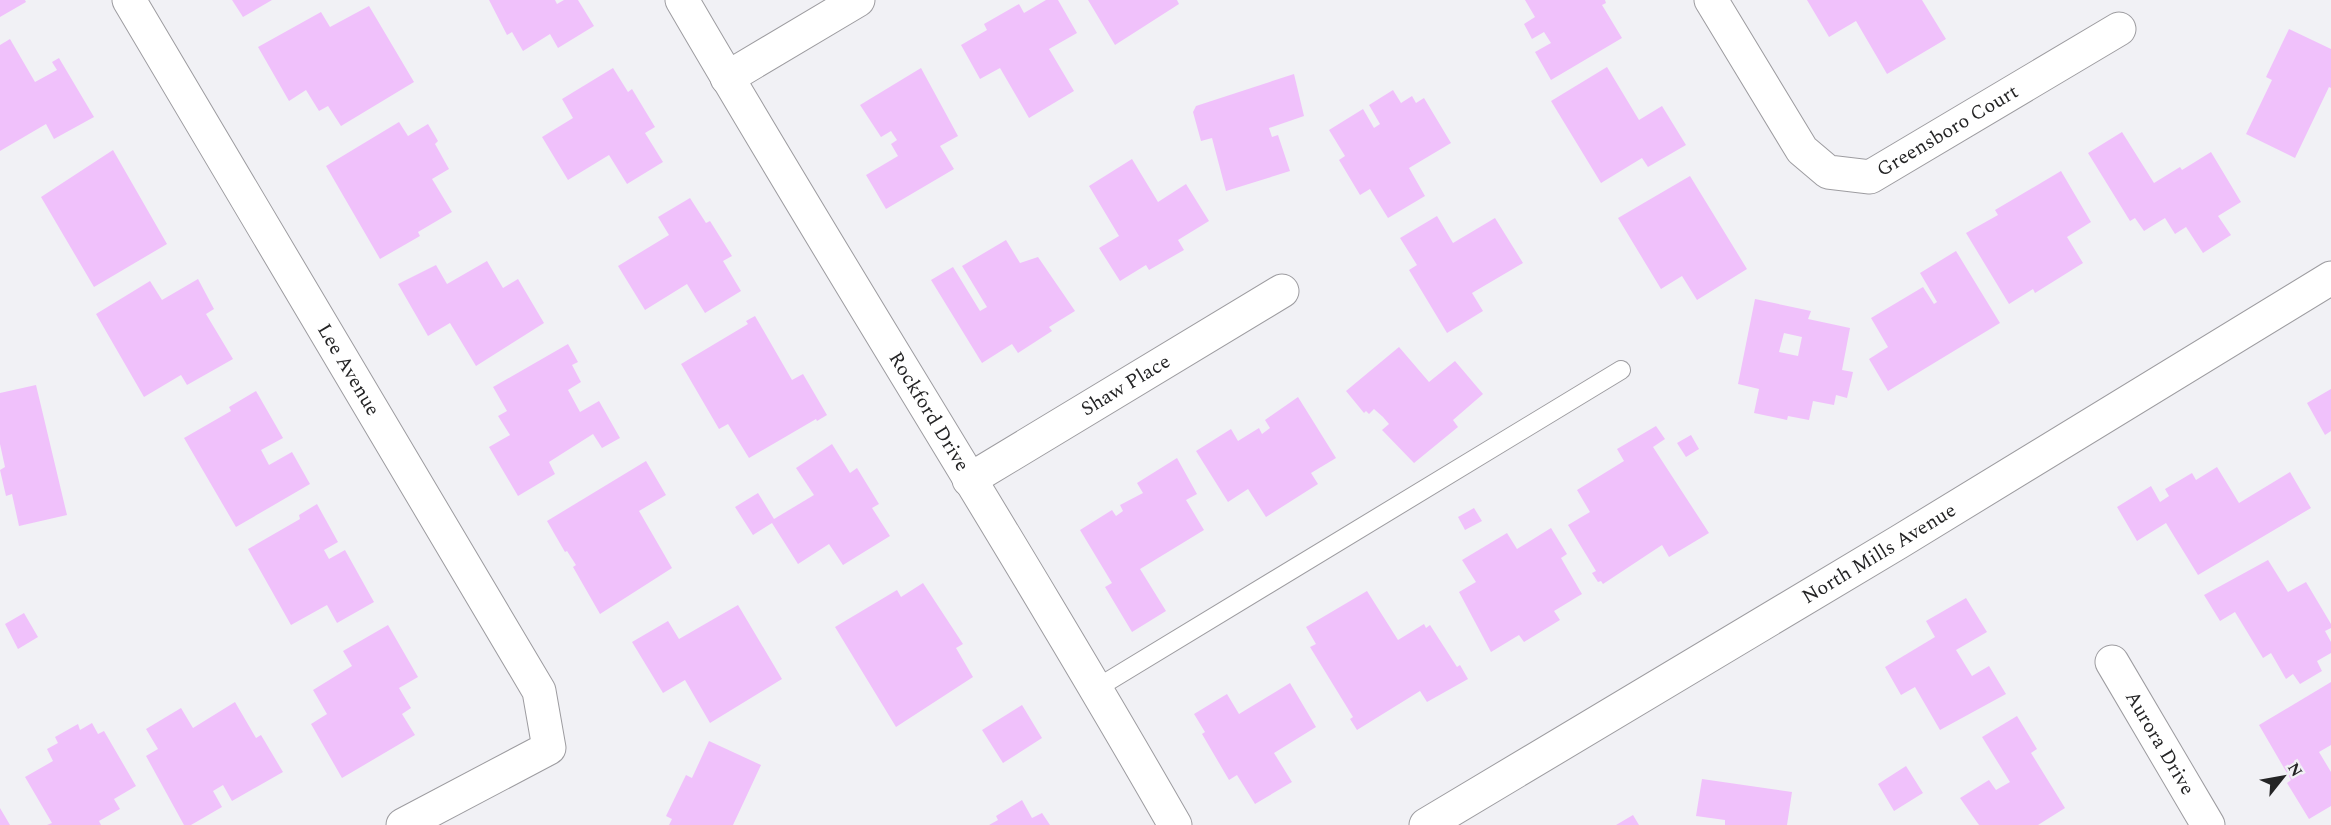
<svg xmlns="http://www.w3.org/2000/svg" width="2331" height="825" font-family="Spectral,serif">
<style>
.building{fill:#f0c1fb;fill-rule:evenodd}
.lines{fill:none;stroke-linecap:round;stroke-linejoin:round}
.service-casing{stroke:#9d9ca0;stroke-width:20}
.minor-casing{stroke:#9d9ca0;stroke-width:35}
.secondary-casing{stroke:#9d9ca0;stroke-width:35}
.service{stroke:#fff;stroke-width:18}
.minor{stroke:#fff;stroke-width:33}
.secondary{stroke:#fff;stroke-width:33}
.labels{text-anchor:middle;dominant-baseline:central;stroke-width:5;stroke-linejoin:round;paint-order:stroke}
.street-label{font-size:20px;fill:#242425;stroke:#f1f1f5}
</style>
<rect width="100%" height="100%" fill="#f1f1f5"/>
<path class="building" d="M0 0H25L26 2 0 17Z
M232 0H272L243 17Z
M489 0H555L557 4 564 0H578L594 26 558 48 550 34 523 51 512 32 507 35Z
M1046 0H1058L1077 33 1049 49 1074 91 1029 118 1000 68 980 79 961 45 987 30 984 24 1019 4 1024 13Z
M1088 0H1177L1179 4 1115 45Z
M1525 0H1605L1606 3 1602 5 1622 38 1551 80 1535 52 1551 43 1544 32 1532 39 1524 24 1535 17Z
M1807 0H1922L1946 39 1887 74 1856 21 1829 37Z
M369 6 414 82 341 126 328 106 319 111 306 90 289 101 258 47 321 12 330 27Z
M2289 29 2331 49V88L2329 87 2295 158 2246 134 2272 80 2266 77Z
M10 39 35 82 57 70 52 62 59 58 94 117 54 139 46 124 0 151V45Z
M1607 67 1639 120 1662 106 1686 145 1648 167 1642 158 1601 183 1551 101Z
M613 68 628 92 632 89 655 127 645 133 663 162 627 184 609 155 568 180 542 137 573 118 562 99Z
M921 68 958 136 940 146 954 169 886 209 866 175 898 156 891 144 897 140 891 131 881 137 860 105Z
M1294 74 1304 116 1269 128 1272 137 1278 135 1290 171 1226 191 1212 138 1201 141 1193 112 1196 106Z
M1393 90 1401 103 1412 96 1416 103 1424 98 1451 143 1409 168 1425 196 1388 218 1370 189 1360 195 1339 160 1345 156 1329 130 1363 109 1374 128 1380 124 1369 105Z
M399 122 408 136 428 124 438 141 435 144 449 169 432 179 452 212 418 232 420 236 380 259 326 166Z
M2122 132 2154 183 2180 167 2182 170 2211 152 2241 202 2218 216 2231 235 2203 253 2186 227 2175 234 2165 218 2144 231 2135 218 2130 221 2088 153Z
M113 150 167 244 94 287 41 197Z
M1132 159 1158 202 1186 184 1209 221 1178 240 1184 250 1149 270 1146 265 1120 281 1099 248 1119 236 1089 186Z
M2061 171 2091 222 2067 237 2083 263 2035 293 2033 289 2009 304 1966 233 1998 215 1995 210Z
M1690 176 1747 269 1697 300 1682 276 1661 289 1618 218Z
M690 198 706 223 710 221 732 256 723 261 741 291 705 313 687 284 645 310 618 266 669 235 658 217Z
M1437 216 1453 243 1495 218 1523 263 1472 293 1483 311 1447 333 1409 270 1417 265 1400 238Z
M1006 240 1020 263 1038 257 1075 311 1049 327 1052 331 1018 353 1012 344 982 363 931 280 953 267 980 311 987 307 962 266Z
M1956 251 2000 323 1888 391 1869 359 1888 347 1871 318 1923 287 1934 304 1937 302 1920 273Z
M487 261 503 288 518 279 544 323 476 366 450 323 428 336 398 284 436 265 447 284Z
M198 279 214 309 206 314 233 359 187 385 181 375 144 397 96 314 150 281 162 300Z
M1755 299 1811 311 1808 319 1850 328 1842 370 1853 372 1847 398 1836 395 1834 405 1813 401 1809 420 1788 416 1787 420 1754 413 1759 389 1738 384ZM1784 333 1802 337 1798 356 1779 352Z
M755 316 792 380 803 374 827 415 817 421 816 419 749 458 728 424 719 429 681 364 748 324 746 321Z
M568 344 578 362 572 365 581 382 568 390 580 412 599 401 620 438 602 448 593 434 549 462 555 474 518 496 489 447 510 435 498 416 507 411 493 387Z
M1399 347 1429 382 1455 361 1483 394 1453 420 1458 427 1414 463 1382 430 1389 424 1383 417 1374 409 1369 414 1366 411 1364 413 1346 391Z
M36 385 67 515 19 526 12 494 6 496 0 470 5 467 0 444V393Z
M2331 389V431L2325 435 2307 403Z
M256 391 283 438 261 450 269 465 292 452 310 484 236 527 184 438 231 411 229 407Z
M1298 397 1336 458 1311 473 1318 484 1266 517 1248 489 1228 502 1196 451 1231 429 1238 441 1259 428 1262 434 1270 428 1265 420Z
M1656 426 1665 439 1653 447 1709 533 1669 557 1662 545 1603 584 1601 581 1598 582 1592 573 1596 571 1568 525 1590 512 1577 490 1624 461 1617 449Z
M1691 435 1699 449 1686 457 1677 443Z
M832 444 850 473 857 468 879 504 872 508 890 536 843 565 829 544 798 564 772 523 753 535 735 507 758 493 774 519 814 495 796 468Z
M1177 458 1197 494 1186 500 1204 530 1140 569 1166 611 1132 632 1105 587 1112 583 1080 530 1112 510 1116 516 1123 511 1120 505 1143 493 1137 483Z
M646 461 666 495 639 511 672 568 600 614 573 567 576 565 567 551 565 552 547 521Z
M2217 467 2239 503 2290 472 2311 508 2198 575 2166 523 2137 541 2117 507 2151 486 2160 502 2169 496 2165 489 2192 473 2196 480Z
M317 504 338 542 324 550 329 559 345 550 374 602 337 623 327 605 291 625 248 549 300 519 299 515Z
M1474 508 1482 521 1465 530 1458 517Z
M1551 528 1567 554 1561 558 1582 594 1554 611 1560 620 1524 642 1519 635 1491 652 1459 592 1476 582 1462 560 1507 533 1517 549Z
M2268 560 2288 592 2306 582 2331 624V628L2325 631 2331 642V653L2317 661 2322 671 2300 684 2293 674 2286 679 2271 653 2263 658 2235 612 2220 621 2204 595Z
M923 583 963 644 956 648 973 677 896 727 835 627 897 590 901 597Z
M1367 591 1398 640 1424 624 1426 628 1430 625 1457 667 1460 665 1468 679 1427 702 1420 691 1357 730 1350 719 1353 717 1310 647 1316 644 1306 627Z
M1966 598 1987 632 1956 650 1972 676 1989 666 2006 694 1940 730 1915 687 1901 695 1885 667 1935 637 1926 621Z
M738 605 782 679 710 723 685 680 663 693 632 642 668 621 679 639Z
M24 613 38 637 18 649 5 624Z
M388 625 418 677 399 688 411 708 402 714 415 735 342 778 311 724 327 714 313 690 352 666 343 651Z
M2331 682V745L2319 752 2331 772V806L2309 819 2287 783 2291 780 2259 725Z
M1290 683 1316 727 1274 753 1292 782 1255 804 1237 775 1229 780 1202 734 1205 732 1194 714 1227 694 1239 714Z
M235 702 256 738 261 735 283 772 232 801 223 785 213 791 222 807 191 825H184L146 756 158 749 146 729 181 708 193 728Z
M1022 705 1042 738 1003 763 982 730Z
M2017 716 2037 749 2031 753 2065 808 2038 825H1979L1960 798 1989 780 1996 790 2010 782 1982 737Z
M92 723 98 734 104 731 136 786 114 799 120 809 99 821 101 825H47L52 823 25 777 53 761 47 749 58 743 55 737 78 724 80 730Z
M709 741 761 765 733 825H669L672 819 666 816 686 775 692 778Z
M1906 766 1923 793 1894 811 1878 784Z
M1702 779 1792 792 1787 825H1725V820L1696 816Z
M1022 800 1032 818 1042 813 1050 825H989L998 820 996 816Z
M0 808 10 825H0Z
M1633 815 1639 825H1616Z"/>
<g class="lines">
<g class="service-casing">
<path id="service" d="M1097 688 1621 370"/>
</g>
<g class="minor-casing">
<g id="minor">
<path id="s1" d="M129 0 539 691 549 748 403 825"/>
<path id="s2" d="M682 0C843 277 1016 547 1175 825"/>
<path id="s3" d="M1711 0 1802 150 1828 172 1870 177 2119 29"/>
<path d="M727 78 858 0"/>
<path id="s4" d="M969 480 1282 291"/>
<path id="s5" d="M2112 662 2208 825"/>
</g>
</g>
<g class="secondary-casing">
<g id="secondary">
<path id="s6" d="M1426 825 1899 542 2331 278"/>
</g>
</g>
<use href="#service" class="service"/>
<use href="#minor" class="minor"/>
<use href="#secondary" class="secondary"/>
</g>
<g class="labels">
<g class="street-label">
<text stroke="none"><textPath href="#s3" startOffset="342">Greensboro Court</textPath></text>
<text stroke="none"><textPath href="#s1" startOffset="430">Lee Avenue</textPath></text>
<text stroke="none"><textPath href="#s4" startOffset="183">Shaw Place</textPath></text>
<text stroke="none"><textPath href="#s2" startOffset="480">Rockford Drive</textPath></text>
<text stroke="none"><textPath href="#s6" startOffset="528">North Mills Avenue</textPath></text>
<text stroke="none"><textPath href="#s5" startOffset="94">Aurora Drive</textPath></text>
</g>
</g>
<g transform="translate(2283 777) rotate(59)" stroke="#f1f1f5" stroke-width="4.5" paint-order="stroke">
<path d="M0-4.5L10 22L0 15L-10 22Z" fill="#242425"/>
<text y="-9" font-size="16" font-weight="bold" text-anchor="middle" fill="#242425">N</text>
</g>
</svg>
